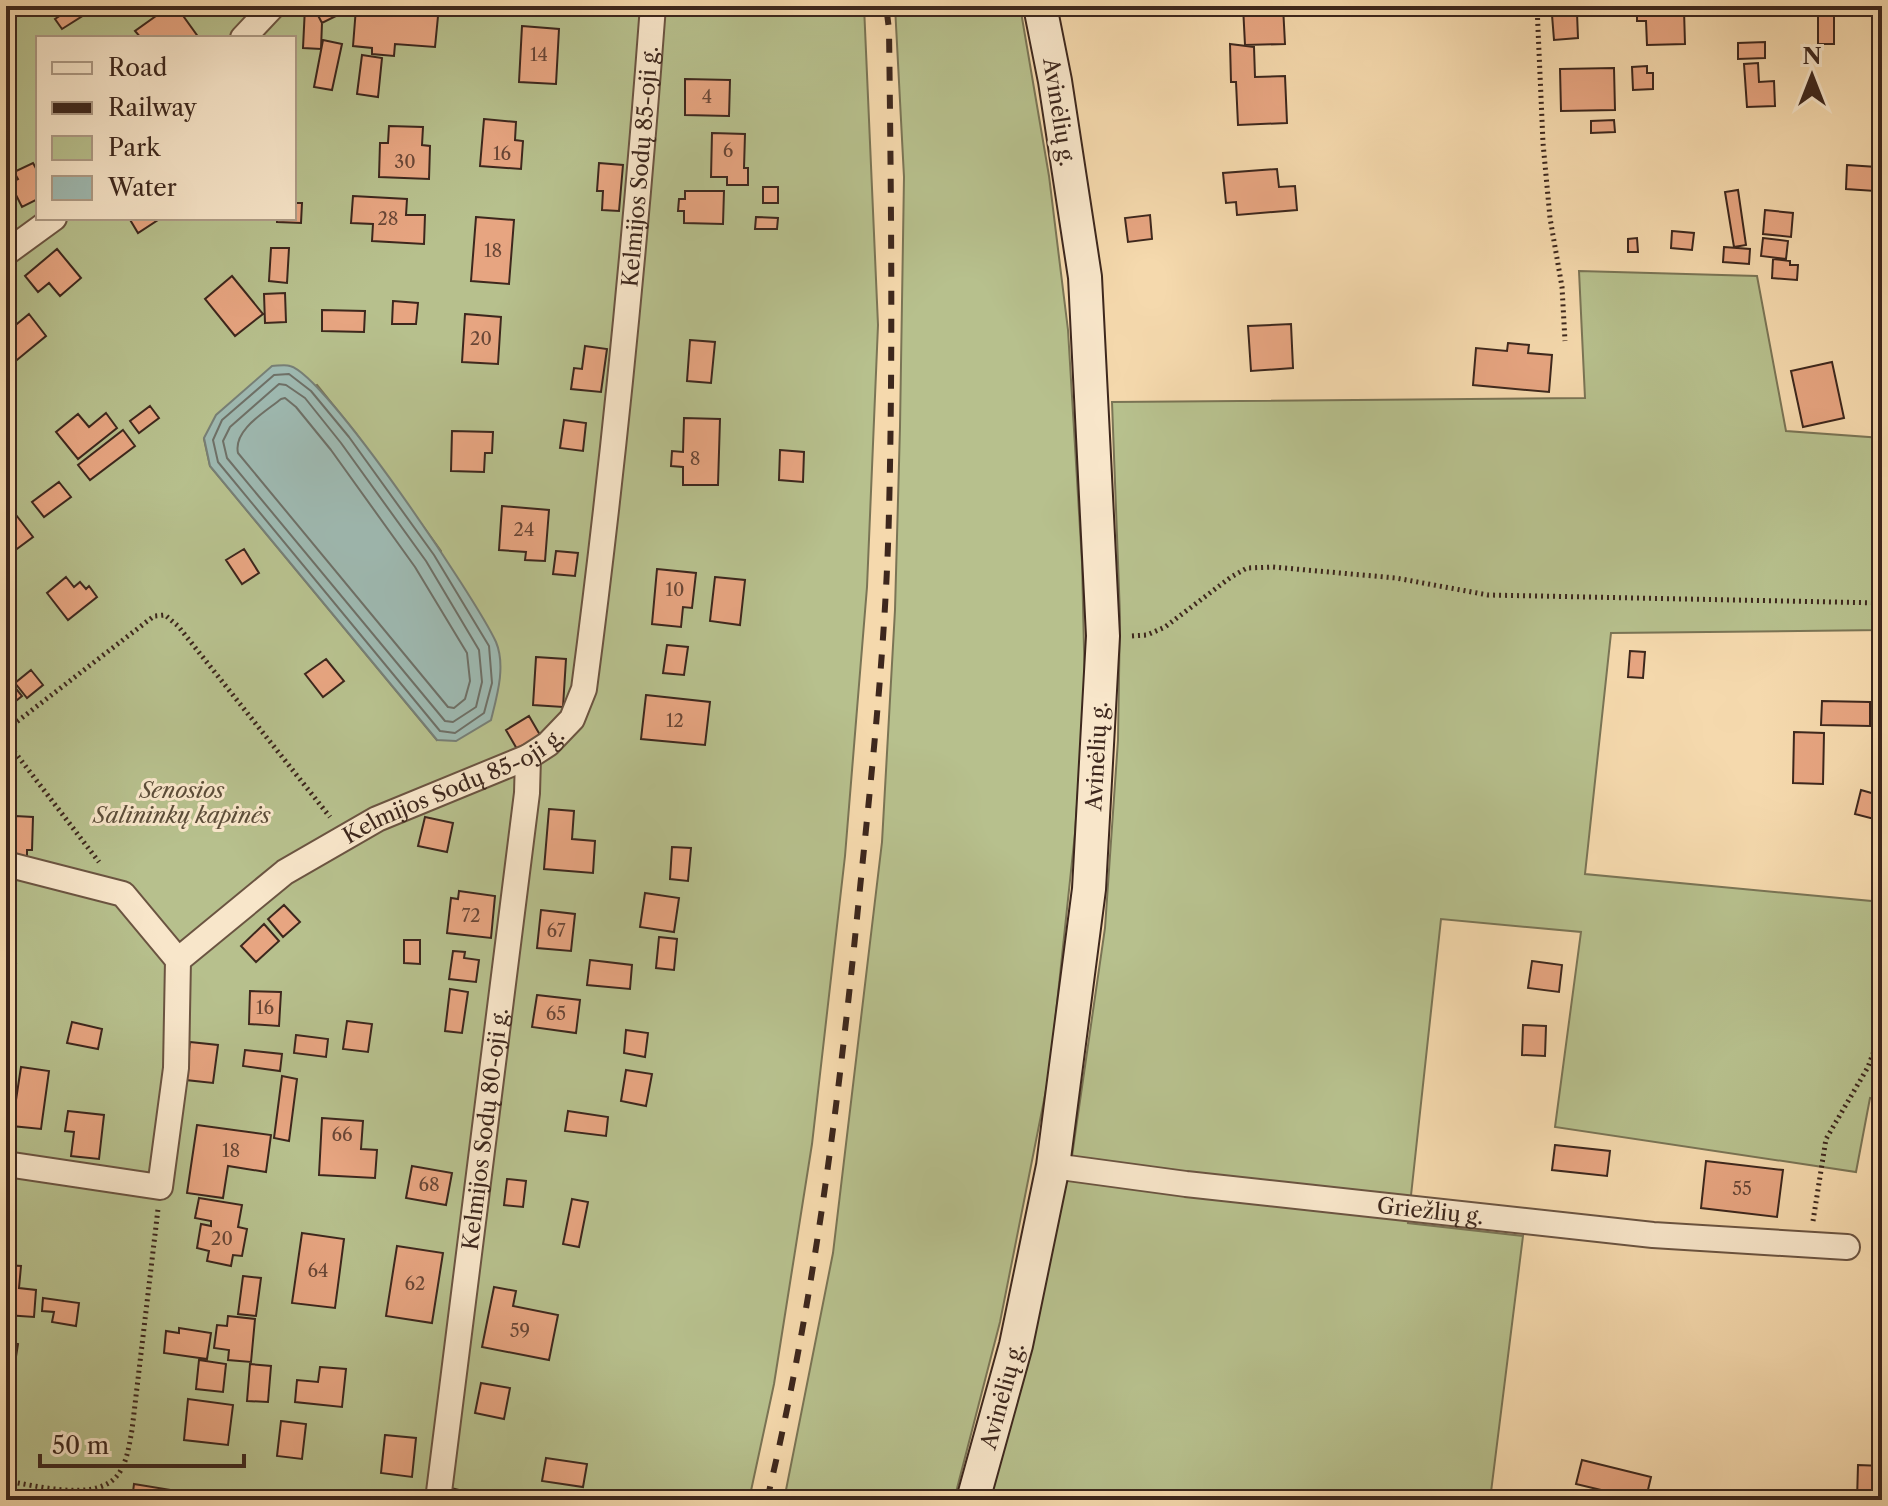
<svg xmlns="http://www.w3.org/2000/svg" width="1888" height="1506" font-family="'Libre Caslon Text',serif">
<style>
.green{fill:#b7c08d;stroke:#7a7455;stroke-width:2;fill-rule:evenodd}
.water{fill:#9eb9b1;stroke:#777f76;stroke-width:2}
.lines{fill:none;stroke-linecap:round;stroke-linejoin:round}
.shore{stroke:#6e7067;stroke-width:2}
.building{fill:#e7a581;stroke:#3d271d;stroke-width:2}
.street-casing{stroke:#6b5441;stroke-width:28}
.secondary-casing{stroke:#3d271d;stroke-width:36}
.path{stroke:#3d271d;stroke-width:5;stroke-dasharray:2 4;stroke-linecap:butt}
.street{stroke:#f8e6ca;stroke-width:24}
.secondary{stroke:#f8e6ca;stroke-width:32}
.rail{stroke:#3d271d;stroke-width:6;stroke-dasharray:14 14;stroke-linecap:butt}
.labels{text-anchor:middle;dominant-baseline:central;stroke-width:6;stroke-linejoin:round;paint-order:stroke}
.number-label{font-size:18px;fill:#684636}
.street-label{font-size:22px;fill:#3d271d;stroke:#f8e6ca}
.park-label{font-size:22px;font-style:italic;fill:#5c4d39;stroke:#f8e6ca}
</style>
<rect width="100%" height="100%" fill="#f5d9ad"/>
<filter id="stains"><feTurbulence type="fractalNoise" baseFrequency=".0025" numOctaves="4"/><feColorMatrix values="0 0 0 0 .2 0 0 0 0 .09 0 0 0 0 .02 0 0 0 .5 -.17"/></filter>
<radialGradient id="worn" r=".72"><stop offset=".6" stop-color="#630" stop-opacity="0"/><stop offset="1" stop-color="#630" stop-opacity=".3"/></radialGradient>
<path class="green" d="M25 6H864L878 325 867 587 845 856 812 1144 774 1384 749 1500H6V21ZM38 38H294V218H38ZM317 385 355 432 441 551 436 739 210 466 204 439Z
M895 6H1020L1049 176 1068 330 1082 562 1085 692 1075 833 1050 1070 1000 1322 954 1500H784L833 1253 882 842 895 610 900 427 904 177Z
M1579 271 1757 276 1786 431 1882 438V630L1611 633 1585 874 1882 902V1100L1870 1098 1856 1172 1555 1127 1581 932 1441 919 1408 1223 1523 1236 1490 1500H987L1072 1156 1105 928 1118 740 1120 616 1112 402 1585 398Z"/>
<path class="water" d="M272 366C277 366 285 364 290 366 326 375 477 600 496 642 506 666 497 696 491 720L456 741 437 740 210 466 204 438 216 415Z"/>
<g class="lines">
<path class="shore" d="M289 374 311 391 349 437 434 555 489 646 492 683 484 713 455 733 440 731 218 462 213 440 222 420 274 375Z
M279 384 286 385 305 398 341 443 426 561 479 650 482 682 476 707 453 722 445 721 227 458 223 441 230 427Z
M281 399 285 398 296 407 331 450 415 567 467 653 470 681 465 699 454 708 448 707 238 453C233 430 265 412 281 399Z"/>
</g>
<path class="building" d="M75 6 84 15 62 29 55 19Z
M170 6H176L199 38H141L135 31Z
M313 6 322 23 321 49 303 48 305 7Z
M313 6H336L340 14 322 23Z
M376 6H439L435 47 395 44 394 56 372 54V48L353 46 356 8 375 10Z
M1243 6H1283L1285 44 1245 45Z
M1637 6H1664V11L1684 10 1685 44 1647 45 1646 21H1637Z
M1577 13 1578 38 1554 40 1552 15Z
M1818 14H1834V44H1818Z
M522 26 559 29 556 84 519 82Z
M323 40 342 44 332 90 314 87Z
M1765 42V58L1738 59V43Z
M1230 44 1254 47 1255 77 1285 76 1287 123 1238 125 1236 82H1231Z
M362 55 382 58 378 97 357 94Z
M1758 63 1759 82 1774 81 1775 106 1747 107 1744 64Z
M1647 66V73H1653V89L1633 90 1632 67Z
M1614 68 1615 110 1561 111 1560 69Z
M685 79 730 80 729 116 685 115Z
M484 119 516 122 515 140 523 141 521 169 480 166Z
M1614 120 1615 132 1591 133V121Z
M389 126 423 127 422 145 430 146 429 179 379 177 380 143H388Z
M712 133 745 134 744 168H748V185H727V177H711Z
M33 163 38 172V199L22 207 10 183 18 179 14 172Z
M599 163 623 165 619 211 602 210 603 191H597Z
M1847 165 1877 167 1875 191 1846 189Z
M1277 169 1279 187 1295 186 1297 210 1237 215 1236 202 1226 203 1223 173Z
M763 187H778V203H763Z
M1738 190 1746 245 1734 247 1725 192Z
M685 191H724L723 224 684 223V211H678L679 199H685Z
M353 196 407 199 406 215H425L424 244 372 241 373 224 351 223Z
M294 203H302L301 223 277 222V218H294Z
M1765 210 1793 213 1791 237 1763 234Z
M1150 215 1152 239 1128 242 1125 218Z
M476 217 514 220 509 284 471 281Z
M756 217 778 218 777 229H755Z
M129 218H161L138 233Z
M1672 231 1694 233 1692 250 1671 248Z
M1637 238 1638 252H1628V239Z
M1763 238 1788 241 1786 259 1761 256Z
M1724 247 1750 249 1749 264 1723 262Z
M271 248H289L287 283 269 281Z
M57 249 81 278 60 296 49 283 38 292 25 276Z
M1773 259 1790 261V265H1798L1797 280 1772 278Z
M232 276 263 314 235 336 205 299Z
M285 293 286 322 265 323 264 294Z
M393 301 418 303 416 324H392Z
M322 310 365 311 364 332 322 331Z
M29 314 46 336 6 369V333Z
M465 314 501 317 498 364 462 362Z
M1291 324 1293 368 1251 371 1248 326Z
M690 340 715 342 711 383 687 381Z
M1508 343 1529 345 1528 353 1552 355 1549 392 1473 385 1476 348 1507 351Z
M585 346 607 349 601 392 571 389 574 368 582 369Z
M1832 362 1844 418 1803 427 1791 371Z
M150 406 159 418 139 433 130 421Z
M106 413 117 428 78 459 56 432 78 414 89 427Z
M684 418 720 419 718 485H683V467L671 466 672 451 683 452Z
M564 420 586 423 583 451 560 448Z
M123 430 135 446 90 480 78 465Z
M452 431 493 432 492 453H485L484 472 451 471Z
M780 450 804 452 803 482 779 480Z
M59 482 71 497 44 517 32 502Z
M502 506 549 510 545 561 525 560 526 552 499 550Z
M6 509 10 513 13 511 33 537 6 557Z
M244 549 259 573 242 584 226 560Z
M556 551 578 553 575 576 553 574Z
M657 569 696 573 692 608 683 607 681 627 652 624Z
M66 577 74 587 80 582 86 589 89 586 97 597 68 620 47 593Z
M715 577 745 580 740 625 710 621Z
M667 645 688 647 684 675 663 673Z
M1630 651 1645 652 1643 678 1628 677Z
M536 657 566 659 563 707 533 705Z
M326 659 344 681 323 697 305 674Z
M31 670 43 685 27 698 15 683Z
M13 685 22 696 6 709V690Z
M646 695 710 702 705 745 641 739Z
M1880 697H1882V742H1880Z
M1822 701 1870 702V726L1821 725Z
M529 716 540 735 517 749 506 730Z
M1794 732 1824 733 1823 784 1793 783Z
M1861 790 1882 796V821L1855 814Z
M549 809 574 811 572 839 595 841 593 873 544 869Z
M15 816 33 817 32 850H27V857L13 856Z
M425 817 453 823 447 852 418 846Z
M672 847 691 848 688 881 670 879Z
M459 891 495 896 491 938 447 933 451 898 458 899Z
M645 893 679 898 674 932 640 927Z
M284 905 300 922 283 937 268 919Z
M541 910 575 914 571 951 537 948Z
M264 924 279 941 256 962 241 946Z
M659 937 677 939 674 970 656 968Z
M404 940H420V964L404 963Z
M453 951 465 952 464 958 479 960 476 982 449 979Z
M590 960 632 965 630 989 587 985Z
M1532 961 1562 965 1559 992 1528 988Z
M6 962 16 964 11 995 6 994Z
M450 989 468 992 462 1033 445 1031Z
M250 991 281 992 279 1026 249 1024Z
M537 995 580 1000 576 1033 532 1027Z
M347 1021 372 1024 368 1052 343 1049Z
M72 1022 102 1029 98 1049 67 1043Z
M1523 1025 1546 1026 1545 1056 1522 1055Z
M626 1030 648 1033 645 1057 624 1053Z
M296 1035 328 1039 326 1057 294 1053Z
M190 1042 218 1045 213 1083 186 1080Z
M245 1050 282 1054 280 1071 243 1066Z
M21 1067 49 1071 41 1129 12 1126Z
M626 1070 652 1074 646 1106 621 1101Z
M282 1076 297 1079 289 1141 274 1138Z
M68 1111 104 1115 99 1159 71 1156 74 1132 65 1131Z
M568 1111 608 1117 606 1136 565 1131Z
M322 1118 363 1121 361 1149 377 1150 375 1178 319 1175Z
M197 1125 271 1135 266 1172 228 1166 223 1198 187 1193Z
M1555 1145 1610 1151 1607 1176 1552 1170Z
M1706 1161 1783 1170 1777 1217 1701 1208Z
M412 1166 452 1173 446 1205 406 1198Z
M507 1179 526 1181 523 1207 504 1205Z
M199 1198 242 1205 238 1227 247 1229 242 1256 233 1255 231 1266 207 1261 209 1251 197 1248 201 1224 211 1226V1221L195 1218Z
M572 1199 588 1202 579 1247 563 1244Z
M302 1233 344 1239 335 1308 292 1303Z
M397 1246 443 1253 432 1323 386 1316Z
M6 1265 21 1266 19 1288 36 1290 34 1317 6 1315Z
M243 1276 261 1278 256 1316 238 1314Z
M494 1287 516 1291 513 1306 558 1315 549 1360 482 1347Z
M43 1298 79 1303 76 1326 52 1322 54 1312 42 1311Z
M1879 1301H1882V1327L1874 1326Z
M228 1316 255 1319 251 1362 228 1360 229 1350 214 1348 217 1325 227 1326Z
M179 1328 211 1333 207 1359 164 1353 166 1331 179 1333Z
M6 1342 18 1344 6 1419Z
M199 1360 226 1364 223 1392 196 1389Z
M250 1364 271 1366 268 1402 247 1401Z
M320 1367 346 1369 342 1407 295 1402 297 1380 318 1382Z
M481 1383 510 1388 504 1419 475 1413Z
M188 1399 233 1405 228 1445 184 1440Z
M281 1421 306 1424 302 1459 277 1456Z
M385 1435 416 1438 412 1477 381 1473Z
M546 1458 587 1464 583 1487 542 1481Z
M1582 1460 1651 1477 1647 1494 1654 1496 1653 1500H1617L1618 1494 1576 1484Z
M1858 1465 1882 1466V1500H1857Z
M134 1484 171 1490 169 1500H132Z
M451 1488 463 1491 461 1500H448Z"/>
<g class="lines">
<g class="street-casing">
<g id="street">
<path d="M243 38 273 6"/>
<path d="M6 253 54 218"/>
<path d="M6 864 123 894 178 960"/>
<path id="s1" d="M6 1164 160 1187 176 1068 178 960 285 872 377 819 528 757 548 744 572 719 584 689C614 462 636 234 653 6"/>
<path id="s2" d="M1053 1166 1186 1184 1653 1235 1847 1247"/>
<path id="s3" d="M438 1500 527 793 528 757"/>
</g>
</g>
<g class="secondary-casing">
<g id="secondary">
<path id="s4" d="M973 1500 1016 1345 1053 1166 1089 889 1103 636 1085 277 1055 81 1040 6"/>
</g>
</g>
<path class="path" d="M1537 6 1543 143 1550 218 1562 287 1565 341
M1132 636 1147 635 1165 627 1231 577 1247 568 1273 567 1396 578 1488 595 1882 603
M6 735 10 727 154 616 165 615 178 626 330 817
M6 736 7 742 99 862
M1813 1221 1826 1139 1868 1067 1882 1030
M6 1481C35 1485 93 1502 116 1477 127 1465 129 1445 132 1430L158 1209"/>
<use href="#street" class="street"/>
<use href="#secondary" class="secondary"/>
<path class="rail" d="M767 1500C814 1302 839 1100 859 898 872 770 886 641 889 512 893 351 891 190 889 29L886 6"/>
</g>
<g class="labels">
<g class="number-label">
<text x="539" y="55">14</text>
<text x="707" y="97">4</text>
<text x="728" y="151">6</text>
<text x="502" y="154">16</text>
<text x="405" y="162">30</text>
<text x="388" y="219">28</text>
<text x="493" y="251">18</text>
<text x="481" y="339">20</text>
<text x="695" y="459">8</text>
<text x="524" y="530">24</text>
<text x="675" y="590">10</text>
<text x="675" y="721">12</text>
<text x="471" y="916">72</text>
<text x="556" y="931">67</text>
<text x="265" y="1008">16</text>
<text x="556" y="1014">65</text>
<text x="342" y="1135">66</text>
<text x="231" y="1151">18</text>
<text x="429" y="1185">68</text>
<text x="1742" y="1189">55</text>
<text x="222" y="1239">20</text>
<text x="318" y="1271">64</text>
<text x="415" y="1284">62</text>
<text x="520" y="1331">59</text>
</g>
<g class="street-label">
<text transform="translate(1059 112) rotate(81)">Avinėlių g.</text>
<text stroke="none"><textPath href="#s1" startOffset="1408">Kelmijos Sodų 85-oji g.</textPath></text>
<text stroke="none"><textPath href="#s4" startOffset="756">Avinėlių g.</textPath></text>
<text stroke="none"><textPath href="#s1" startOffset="712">Kelmijos Sodų 85-oji g.</textPath></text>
<text stroke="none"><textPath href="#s3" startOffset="374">Kelmijos Sodų 80-oji g.</textPath></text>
<text stroke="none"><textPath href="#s2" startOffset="380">Griežlių g.</textPath></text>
<text stroke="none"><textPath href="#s4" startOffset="108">Avinėlių g.</textPath></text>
</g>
<g class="park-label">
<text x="182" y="790">Senosios<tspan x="182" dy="25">Salininkų kapinės</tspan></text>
</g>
</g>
<rect width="1888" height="1506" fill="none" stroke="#f5d9ad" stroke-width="32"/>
<rect x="8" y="8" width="1872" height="1490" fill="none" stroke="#3d271d" stroke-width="4"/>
<rect x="16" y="16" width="1856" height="1474" fill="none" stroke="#3d271d" stroke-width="2"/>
<rect x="36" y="36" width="260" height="184" fill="#f8e6ca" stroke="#ad9a85" stroke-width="2"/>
<rect x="52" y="62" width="40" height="12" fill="#f8e6ca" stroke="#ad9a85" stroke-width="2"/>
<text x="108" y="76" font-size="24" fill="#3d271d">Road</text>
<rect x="52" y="102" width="40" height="12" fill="#3d271d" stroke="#ad9a85" stroke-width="2"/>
<text x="108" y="116" font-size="24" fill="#3d271d">Railway</text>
<rect x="52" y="136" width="40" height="24" fill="#b7c08d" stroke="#ad9a85" stroke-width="2"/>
<text x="108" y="156" font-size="24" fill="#3d271d">Park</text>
<rect x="52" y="176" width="40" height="24" fill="#9eb9b1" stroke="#ad9a85" stroke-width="2"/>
<text x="108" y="196" font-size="24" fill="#3d271d">Water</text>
<g transform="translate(1812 76)" stroke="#f8e6ca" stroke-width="6" paint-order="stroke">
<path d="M0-6L14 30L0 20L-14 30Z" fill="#3d271d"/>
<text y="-12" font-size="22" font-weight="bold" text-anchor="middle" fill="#3d271d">N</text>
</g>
<path d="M40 1454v12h204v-12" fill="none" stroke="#3d271d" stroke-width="4"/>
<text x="52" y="1454" font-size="24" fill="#3d271d" stroke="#f8e6ca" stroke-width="6" paint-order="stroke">50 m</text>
<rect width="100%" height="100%" filter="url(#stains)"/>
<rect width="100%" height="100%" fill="url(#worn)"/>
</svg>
